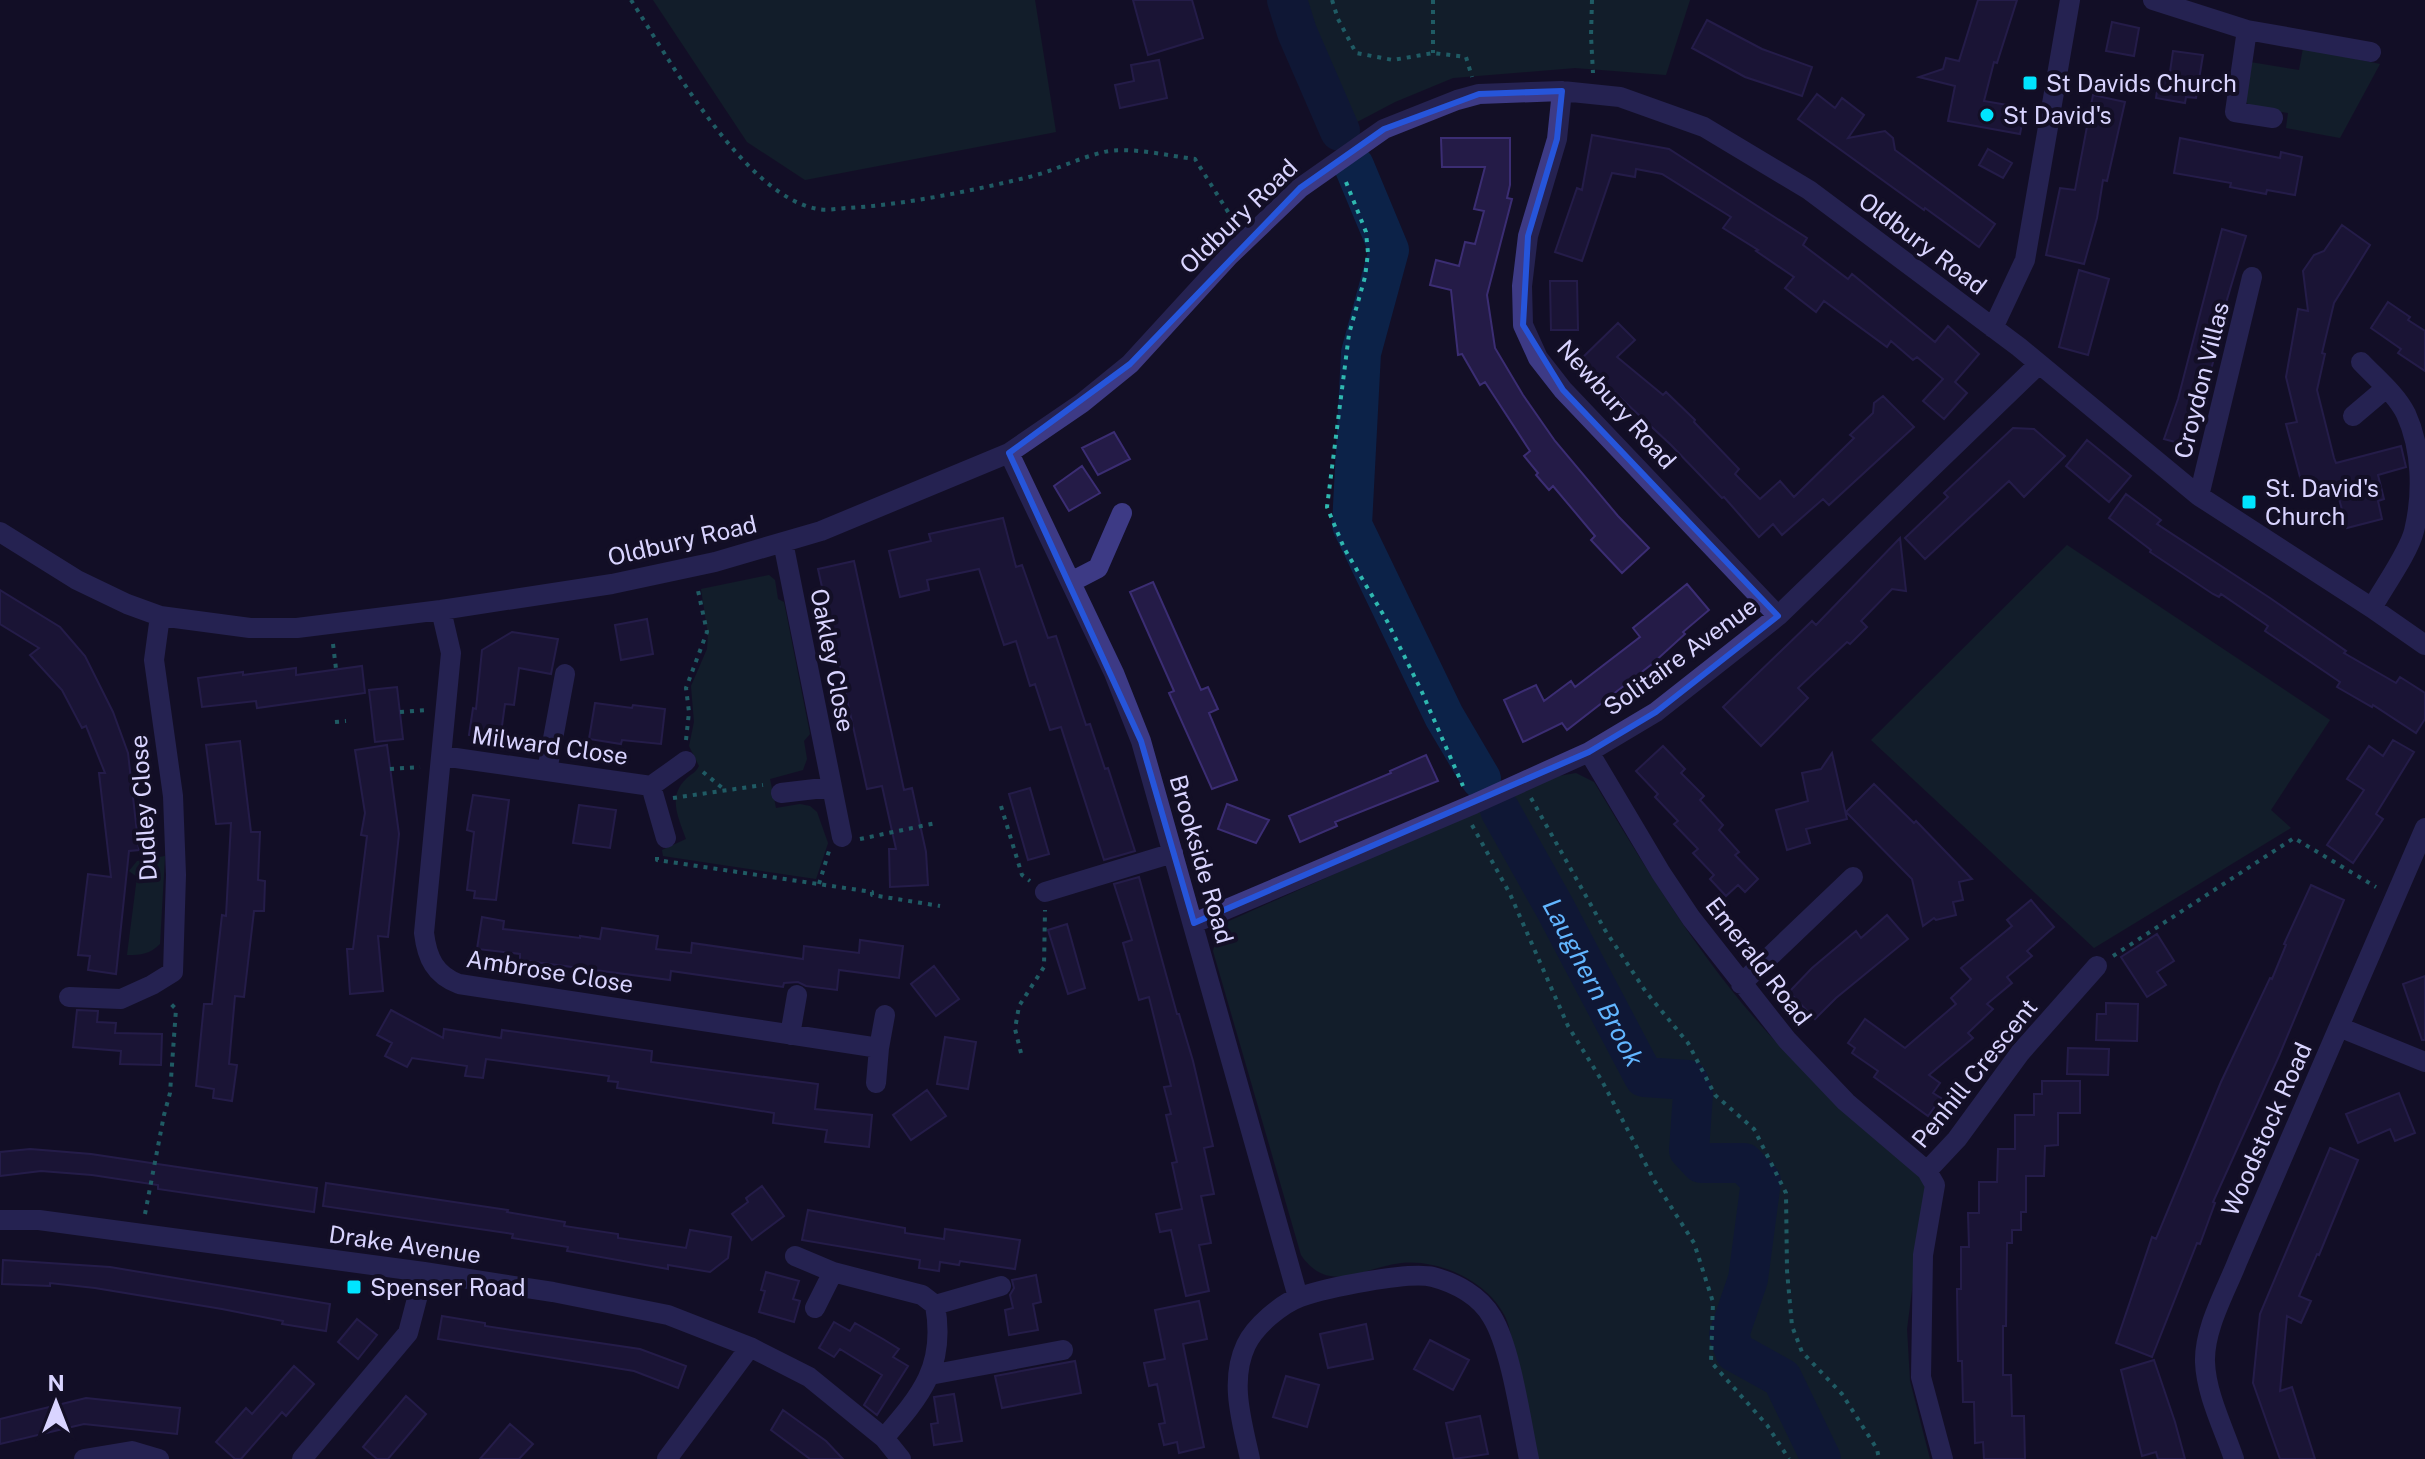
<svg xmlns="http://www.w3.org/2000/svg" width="2425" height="1459" font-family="'Public Sans',sans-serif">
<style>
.green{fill:#12302f}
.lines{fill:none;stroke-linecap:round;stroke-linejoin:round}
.river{stroke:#0c2248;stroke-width:40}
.building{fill:#241b47;stroke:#3b2d73;stroke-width:2}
.path{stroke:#2fb8b0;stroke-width:4;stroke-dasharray:4 6;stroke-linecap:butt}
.minor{stroke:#3d3a85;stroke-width:20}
.marked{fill:none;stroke:#2655da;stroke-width:6;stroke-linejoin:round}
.poi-dot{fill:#00e5ff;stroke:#130f26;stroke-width:3}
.labels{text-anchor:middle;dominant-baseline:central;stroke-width:8;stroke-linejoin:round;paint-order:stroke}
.poi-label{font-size:24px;fill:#d9d4ff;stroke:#130f26;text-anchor:start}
.street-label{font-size:24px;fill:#d9d4ff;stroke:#130f26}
.water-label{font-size:26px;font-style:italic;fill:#62b6ff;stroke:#130f26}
</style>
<rect width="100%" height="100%" fill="#130f26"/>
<path class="green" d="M653 0H1035L1056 132 805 180 747 142Z
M1287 0H1690L1666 75 1575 68 1453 78 1395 102 1340 131 1297 32Z
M2303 48 2380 64 2340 138 2286 128 2288 113 2251 107 2244 100 2250 62 2299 70Z
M2067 545 2330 720 2271 810 2291 828 2094 948 1871 740Z
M769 575 775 580 778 599 784 602 810 734 804 741 807 759 803 770 770 779 776 808 800 804 810 806 817 812 828 843 816 879 663 856 662 850 686 839C679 819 667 797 686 779 692 773 695 774 699 766L689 746 694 722 691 686 707 649 708 635 701 589Z
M1576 773 1594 782C1649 874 1705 967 1779 1045 1824 1094 1877 1136 1926 1182L1907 1329 1910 1381 1930 1459H1538C1530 1425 1523 1391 1515 1358 1512 1345 1511 1328 1505 1316 1487 1281 1440 1259 1401 1263 1364 1267 1329 1296 1301 1255L1213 951 1218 932 1229 921 1467 815 1559 776Z
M165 856 160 944C150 954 141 955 127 955L137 877 129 871 137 861Z"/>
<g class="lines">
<g class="river">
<path d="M1287 0 1297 32 1340 131"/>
<path d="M1354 166 1389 250 1361 353 1352 525 1444 716 1481 779"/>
<path id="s1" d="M1500 810 1555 908 1644 1077 1688 1080 1693 1094 1689 1150 1701 1163H1744L1761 1181 1748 1279 1729 1335 1735 1352 1782 1378 1821 1459"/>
</g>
</g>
<path class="building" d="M1133 0H1192L1203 38 1148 55Z
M1978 0H2017L1997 63 1994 62 1984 101 2025 108 2020 134 1948 121 1955 86 1919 77 1943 69 1946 58 1959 61Z
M1707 20 1762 49 1812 67 1802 96 1745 77 1692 48Z
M2112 22 2139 28 2134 56 2106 51Z
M2173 51 2203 55 2196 98 2186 97 2185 103 2156 98 2159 78 2169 79Z
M1159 60 1167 98 1120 108 1115 85 1134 81 1131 65Z
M1817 94 1835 108 1842 98 1864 115 1848 138 1885 131 1893 138 1895 150 1995 224 1979 247 1925 208 1924 210 1798 119Z
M2093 95 2125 102 2107 181 2103 180 2097 218 2084 264 2046 255 2060 188 2075 190Z
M1592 135 1669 149 1807 238 1803 245 1848 279 1852 274 1935 342 1948 326 1979 354 1955 382 1967 393 1944 419 1923 401 1943 379 1917 357 1913 360 1891 341 1887 347 1824 301 1816 312 1785 288 1794 277 1756 251 1758 250 1723 228 1731 217 1662 174 1636 169 1635 177 1612 173 1582 261 1555 252 1577 188 1582 190Z
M1441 138H1510V185L1507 198 1512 199 1487 295 1495 348 1523 395 1555 441 1618 516 1649 548 1622 573 1591 540 1595 536 1553 486 1549 490 1536 475 1538 473 1524 456 1530 451 1485 382 1480 385 1462 354 1458 355 1451 290 1430 285 1436 260 1459 266 1465 242 1475 244 1484 211 1474 209 1485 167H1442Z
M2180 138 2280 158 2281 152 2302 157 2295 195 2267 190 2266 194 2230 187 2231 183 2174 173Z
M1988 149 2012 163 2003 178 1979 165Z
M2342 225 2370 245 2334 303 2322 353 2325 354 2317 390 2334 458 2336 463 2401 446 2406 467 2378 475 2384 499 2378 501 2382 519 2347 528 2335 484 2304 492 2286 424 2297 422 2286 377 2298 309 2308 311 2303 271 2314 255 2324 251Z
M2222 229 2246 236 2223 313 2215 355 2190 446 2164 439 2178 399Z
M2079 270 2109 279 2088 355 2059 347Z
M1550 281H1577L1578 330H1551Z
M2388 302 2410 317 2408 320 2425 331V371L2398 353 2401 349 2371 328Z
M1618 323 1635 340 1617 357 1663 395 1666 392 1695 420 1694 422 1739 469 1735 474 1760 499 1780 481 1794 497 1854 438 1850 435 1873 413 1874 403 1883 396 1914 427 1829 505 1823 499 1782 535 1773 524 1759 537 1724 497 1722 498 1671 445 1580 360Z
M2013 428 2034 429 2065 456 2024 497 2009 481 1925 559 1905 538 1948 497 1944 493Z
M1114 432 1130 459 1098 475 1082 448Z
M2087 440 2131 476 2109 502 2066 466Z
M1082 466 1100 493 1069 511 1054 486Z
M2126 494 2161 520 2157 524 2270 598 2346 651 2344 653 2396 683 2400 677 2425 693V719L2416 733 2373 705 2372 707 2337 687 2340 682 2265 631 2268 626 2221 594 2219 597 2213 594 2150 552 2151 550 2109 518Z
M1003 518 1016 567 1022 565 1048 638 1056 636 1086 725 1090 724 1105 769 1108 768 1135 851 1104 860 1061 727 1050 730 1035 684 1030 686 1016 641 1004 645 979 569 927 580 929 590 900 597 889 551 931 541 929 534Z
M1900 538 1906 591 1892 589 1861 621 1867 627 1850 644 1847 642 1798 688 1808 698 1761 746 1723 707 1812 621 1816 625Z
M854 561 904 790 912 788 926 852 928 885 890 887 889 849H896L882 786 867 789 818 569Z
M1153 582 1201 690 1208 687 1218 709 1209 713 1237 780 1212 789 1169 693 1174 691 1130 592Z
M1687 584 1709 610 1683 632 1685 634 1652 664 1567 730 1562 723 1523 742 1504 700 1536 685 1544 701 1571 681 1575 687 1640 637 1633 628Z
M0 590 60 627 85 656 113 712 128 753 139 850 129 851 116 974 88 970 90 956 78 955 88 874 111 877 99 773H105L86 726 82 728 62 690 30 655 39 648 0 624Z
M647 619 653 654 621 660 615 625Z
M512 632 558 639 551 674 519 668 514 705 505 704 500 740 469 735 473 708 476 709 482 650Z
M362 666 365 693 257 708 256 701 202 707 198 678 243 672V675L296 668V675Z
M397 687 403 739 375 742 369 690Z
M595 703 632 708 633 705 665 709 661 744 622 740 621 744 589 739Z
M2393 740 2414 752 2376 814 2383 819 2353 863 2327 845 2364 790 2347 779 2369 746 2383 756Z
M240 741 251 832H260L258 880 265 881 264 911H254L244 997 235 996 229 1064 237 1065 232 1101 213 1098 214 1089 196 1086 204 1004H212L222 915 226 916 231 823 216 824 206 745Z
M387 745 399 834 388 937 378 936 383 991 350 994 347 949H353L367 836 361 835 365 813 355 750Z
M1663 746 1685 769 1681 773 1704 796 1700 800 1723 825 1719 830 1739 852 1735 855 1758 879 1745 892 1738 885 1726 896 1710 879 1714 875 1693 853 1698 849 1674 824 1678 821 1655 797 1658 794 1636 771Z
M1832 753 1847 819 1806 829 1810 843 1787 850 1776 810 1808 801 1802 773 1821 769Z
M1426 755 1438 781 1335 822 1337 826 1300 842 1289 816 1391 773 1390 771Z
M1874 784 1914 823 1916 821 1972 879 1959 882 1963 900 1953 902 1956 915 1936 920 1934 918 1923 926 1912 879 1846 812Z
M1030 788 1049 854 1028 860 1009 794Z
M473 795 509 800 496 900 474 898 475 891 467 890 474 832 467 830Z
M1227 804 1269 820 1256 843 1218 829Z
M579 805 616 810 610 848 573 843Z
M1139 877 1177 1014H1179L1193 1061 1213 1146 1204 1148 1214 1194 1201 1196 1211 1243 1199 1245 1209 1291 1186 1296 1171 1230 1160 1232 1156 1214 1182 1209 1172 1163 1177 1162 1166 1115 1171 1114 1164 1087 1171 1086 1149 997 1139 1000 1123 943 1132 940 1114 884Z
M2311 885 2344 900 2279 1056 2213 1202 2215 1203 2200 1244 2197 1243 2152 1357 2116 1343 2152 1237 2156 1239 2221 1082 2270 978 2272 979 2286 945 2284 944Z
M2031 900 2054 927 2027 951 2032 956 2007 977 2012 983 1987 1004 1993 1009 1968 1033 1973 1038 1929 1075 1940 1083 1933 1093 1941 1098 1928 1116 1874 1077 1878 1071 1852 1053 1855 1048 1848 1043 1865 1019 1905 1048 1956 1004 1951 998 1971 979 1961 968 2012 926 2007 920Z
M1887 915 1908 939 1836 998 1815 1019 1789 992 1812 968 1856 931 1861 938Z
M482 917 504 921 503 929 580 938V936L600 939 602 928 658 936 656 949 691 953 692 943 803 959 804 946 859 953 860 940 903 946 899 978 839 970 837 990 806 986 798 982 784 983 783 987 671 971 670 980 520 960V954L477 949Z
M1067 924 1085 988 1068 994 1048 930Z
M2157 934 2174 961 2157 972 2166 985 2147 997 2121 957Z
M934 966 959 999 936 1016 911 984Z
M2425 976V1040H2422L2403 984Z
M2106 1003 2138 1004 2137 1041 2096 1040 2097 1014H2106Z
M77 1010 98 1011 97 1022 116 1023 115 1033 162 1034 161 1065 120 1064 121 1051 73 1047Z
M391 1010 443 1038 444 1029 501 1038 502 1030 652 1051 651 1062 818 1084 815 1109 872 1115 869 1147 825 1142 827 1130 773 1123 774 1113 617 1088 618 1082 608 1081 609 1076 486 1059 483 1078 465 1076 467 1066 412 1058 407 1067 385 1056 392 1043 377 1035Z
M945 1037 976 1042 968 1089 937 1084Z
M2068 1048 2109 1049 2108 1075 2067 1074Z
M2042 1081H2080V1113H2058V1145L2045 1146 2044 1176H2026V1212H2021V1230H2012V1243H2007L2006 1326H2003V1375H2011L2012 1416H2024L2025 1459H1984L1983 1442 1975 1443 1974 1402H1963L1962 1361H1958L1957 1289H1961V1247H1969L1968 1213H1979V1182H1997L1998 1149H2015V1115H2034V1094H2042Z
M927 1090 946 1116 911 1140 893 1115Z
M2399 1093 2415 1133 2395 1141 2390 1129 2358 1143 2346 1114Z
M2330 1148 2358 1160 2319 1255 2317 1254 2299 1296 2311 1301 2301 1323 2287 1316 2280 1391 2292 1387 2315 1459H2280L2253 1383 2260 1314Z
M30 1149 91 1154 317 1188 314 1212 158 1189V1185L92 1175 41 1171 0 1176V1152Z
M326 1183 508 1210 507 1212 565 1222 564 1226 618 1234V1238L686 1248 690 1230 731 1237 728 1258 710 1272 668 1265V1269L567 1251 568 1247 512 1238 513 1234 323 1206Z
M762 1186 784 1216 752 1240 732 1214 748 1202 746 1198Z
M808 1210 905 1228V1233L944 1239 945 1229 1020 1240 1015 1269 960 1261 959 1265 940 1262 939 1271 919 1268 920 1260 802 1240Z
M3 1260 110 1267 330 1304 326 1331 282 1324 283 1321 222 1309 95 1288 50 1283V1286L2 1284Z
M766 1272 799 1281 793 1299 800 1301 794 1322 759 1312 765 1291 761 1290Z
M1036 1275 1041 1302 1033 1304 1038 1330 1009 1335 1005 1310 1013 1308 1010 1295 1014 1288 1012 1280Z
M1199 1301 1207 1339 1183 1344 1204 1447 1179 1453 1177 1442 1164 1445 1159 1424 1165 1423 1157 1384 1149 1386 1144 1363 1165 1359 1155 1310Z
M442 1316 485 1323V1326L640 1349 686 1366 678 1388 634 1371 438 1339Z
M357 1319 377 1335 358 1359 338 1342Z
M834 1322 850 1331 855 1323 883 1339 899 1349 893 1357 908 1366 877 1415 864 1405 882 1375 840 1349 834 1357 819 1348Z
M1366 1324 1373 1359 1328 1368 1320 1334Z
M1430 1340 1469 1360 1453 1390 1414 1369Z
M2154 1360 2175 1422 2185 1459H2158L2156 1452 2142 1456 2121 1370Z
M1075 1361 1081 1393 1002 1408 995 1376Z
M294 1366 314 1384 286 1416 282 1412 241 1459H235L216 1442 246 1408 252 1414Z
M1286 1376 1319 1385 1307 1427 1273 1417Z
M954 1394 962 1441 934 1445 931 1424 938 1423 934 1397Z
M406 1396 426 1414 388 1459H377L363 1447Z
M86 1398 180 1408 177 1434 84 1424 0 1444V1419Z
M783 1410 826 1441 843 1459H810L771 1430Z
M1480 1416 1488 1454 1454 1459 1446 1423Z
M510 1424 533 1444 519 1459H480Z"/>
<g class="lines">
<path class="path" d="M631 0C669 59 745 197 818 209 827 211 839 208 849 208 909 204 970 191 1029 177 1054 171 1078 158 1104 152 1128 146 1169 156 1195 159L1235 223
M1332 0 1338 19 1356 53 1393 60 1433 53 1466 57 1472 77
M1433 0V53
M1592 0 1591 36 1593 73
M1346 182 1366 232 1368 253 1365 277 1349 334 1327 507 1344 548 1387 621 1421 690 1463 786
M333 644 336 669
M400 712 426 710
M335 722 346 721
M686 740 689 712 686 688 707 632 697 586
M390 769 420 767
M703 772 726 791
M673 798 763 785
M1531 798 1605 930 1646 992 1688 1043 1715 1095 1754 1129 1786 1193 1787 1271 1792 1326 1802 1352 1842 1394 1877 1449 1879 1459
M1001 806 1022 875 1030 881
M1472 825 1510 894 1568 1026 1602 1081 1654 1180 1694 1243 1713 1302 1711 1362 1767 1425 1789 1459
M860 839 936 823
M657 857V860L872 892V895L940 906
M819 884 829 851
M2113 956 2294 838 2376 887
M1021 1053 1015 1029 1019 1006 1044 967 1045 910
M145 1214 164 1115 170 1093 176 1009 168 1001"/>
<path class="minor" d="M2153 0 2247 30 2371 52
M2247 30 2235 112 2273 118
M1562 91 1557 139 1528 236 1522 286 1523 325 1538 358 1563 390 1778 616
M1993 328 2025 260 2070 0
M2361 362C2376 378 2396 394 2406 414 2422 449 2423 494 2414 531 2409 552 2383 588 2372 608
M2353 416 2386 388
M1009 453 1114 673 1141 741 1298 1297
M2199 496 2252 277
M0 532 77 580 127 604 160 616 250 628H297L441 610 612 584 715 562 821 531 1009 453 1082 403 1130 364 1229 256 1300 188 1384 129 1457 100 1479 94 1562 91 1620 97 1704 127 1809 190 2019 347 2199 496 2372 608 2425 645
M783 542 842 837
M1071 582 1098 568 1122 513
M441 610 451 653 424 933C427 958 435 975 459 984L879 1048 885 1015
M1589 752 1661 873 1691 918 1787 1040 1846 1102 1927 1171
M442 756 651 786 686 761
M547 771 565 674
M651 786 666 838
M781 793 832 787
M1045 892 1173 853
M1194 923 1474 804 1589 752 1656 712 1778 616 2038 365
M1741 984 1853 877
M69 997 121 999 152 985 173 972 176 875 173 796 154 660 160 616
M2339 1027 2425 1062
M790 1035 797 995
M876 1083 879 1048
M0 1220H39L424 1272 553 1292 668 1315 750 1347 809 1377 884 1438 901 1459
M795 1256 833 1272 922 1295 935 1305C946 1366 922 1394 884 1438
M935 1305 1001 1286
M815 1308 833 1272
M930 1375 1063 1350
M84 1459 132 1451 159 1459
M302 1459 408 1333 424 1272
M667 1459 750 1347
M1250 1459C1242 1422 1229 1381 1246 1345 1255 1326 1281 1304 1300 1297 1326 1288 1408 1271 1433 1277 1456 1283 1480 1296 1492 1317 1511 1348 1521 1421 1529 1459
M1943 1459 1921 1377 1923 1255 1935 1185 1927 1171 1957 1139 2020 1053 2097 966
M2234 1459C2224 1429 2206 1394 2205 1362 2204 1328 2226 1291 2238 1260L2425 828"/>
</g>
<path d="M0 0H2425V1459H0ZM1562 91 1557 139 1528 236 1523 325 1563 390 1778 616 1656 712 1589 752 1194 923 1141 741 1009 453 1130 364 1300 188 1384 129 1479 94Z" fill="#130f26" fill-opacity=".55" fill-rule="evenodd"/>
<path class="marked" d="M1562 91 1557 139 1528 236 1523 325 1563 390 1778 616 1656 712 1589 752 1194 923 1141 741 1009 453 1130 364 1300 188 1384 129 1479 94Z"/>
<g class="poi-dot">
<rect x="2022" y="75" width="16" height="16" rx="4"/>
<circle cx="1987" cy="115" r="8"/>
<rect x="2241" y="494" width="16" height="16" rx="4"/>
<rect x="346" y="1279" width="16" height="16" rx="4"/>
</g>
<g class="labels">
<g class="poi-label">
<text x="2046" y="83">St Davids Church</text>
<text x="2003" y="115">St David's</text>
<text x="2265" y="488">St. David's<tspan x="2265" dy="28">Church</tspan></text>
<text x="370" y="1287">Spenser Road</text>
</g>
<g class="street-label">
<text transform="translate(1238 216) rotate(-44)">Oldbury Road</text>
<text transform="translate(1923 243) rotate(37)">Oldbury Road</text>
<text transform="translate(2201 380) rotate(-76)">Croydon Villas</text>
<text transform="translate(1617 404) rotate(48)">Newbury Road</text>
<text transform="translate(682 540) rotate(-13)">Oldbury Road</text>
<text transform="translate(1680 656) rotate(-36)">Solitaire Avenue</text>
<text transform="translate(833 660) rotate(79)">Oakley Close</text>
<text transform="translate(550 745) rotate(8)">Milward Close</text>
<text transform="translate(143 808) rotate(-94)">Dudley Close</text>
<text transform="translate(1202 859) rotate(74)">Brookside Road</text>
<text transform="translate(1759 961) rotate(52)">Emerald Road</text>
<text transform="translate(550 971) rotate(9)">Ambrose Close</text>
<text transform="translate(1974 1073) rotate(-51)">Penhill Crescent</text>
<text transform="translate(2266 1129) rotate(-66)">Woodstock Road</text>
<text transform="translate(405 1244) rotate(8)">Drake Avenue</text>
</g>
<g class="water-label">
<text stroke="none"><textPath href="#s1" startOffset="196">Laughern Brook</textPath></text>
</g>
</g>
<g transform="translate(56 1403)" stroke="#130f26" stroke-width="6" paint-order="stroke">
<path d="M0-6L14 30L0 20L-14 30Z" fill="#d9d4ff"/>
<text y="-12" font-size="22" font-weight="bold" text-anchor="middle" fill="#d9d4ff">N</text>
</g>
</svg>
